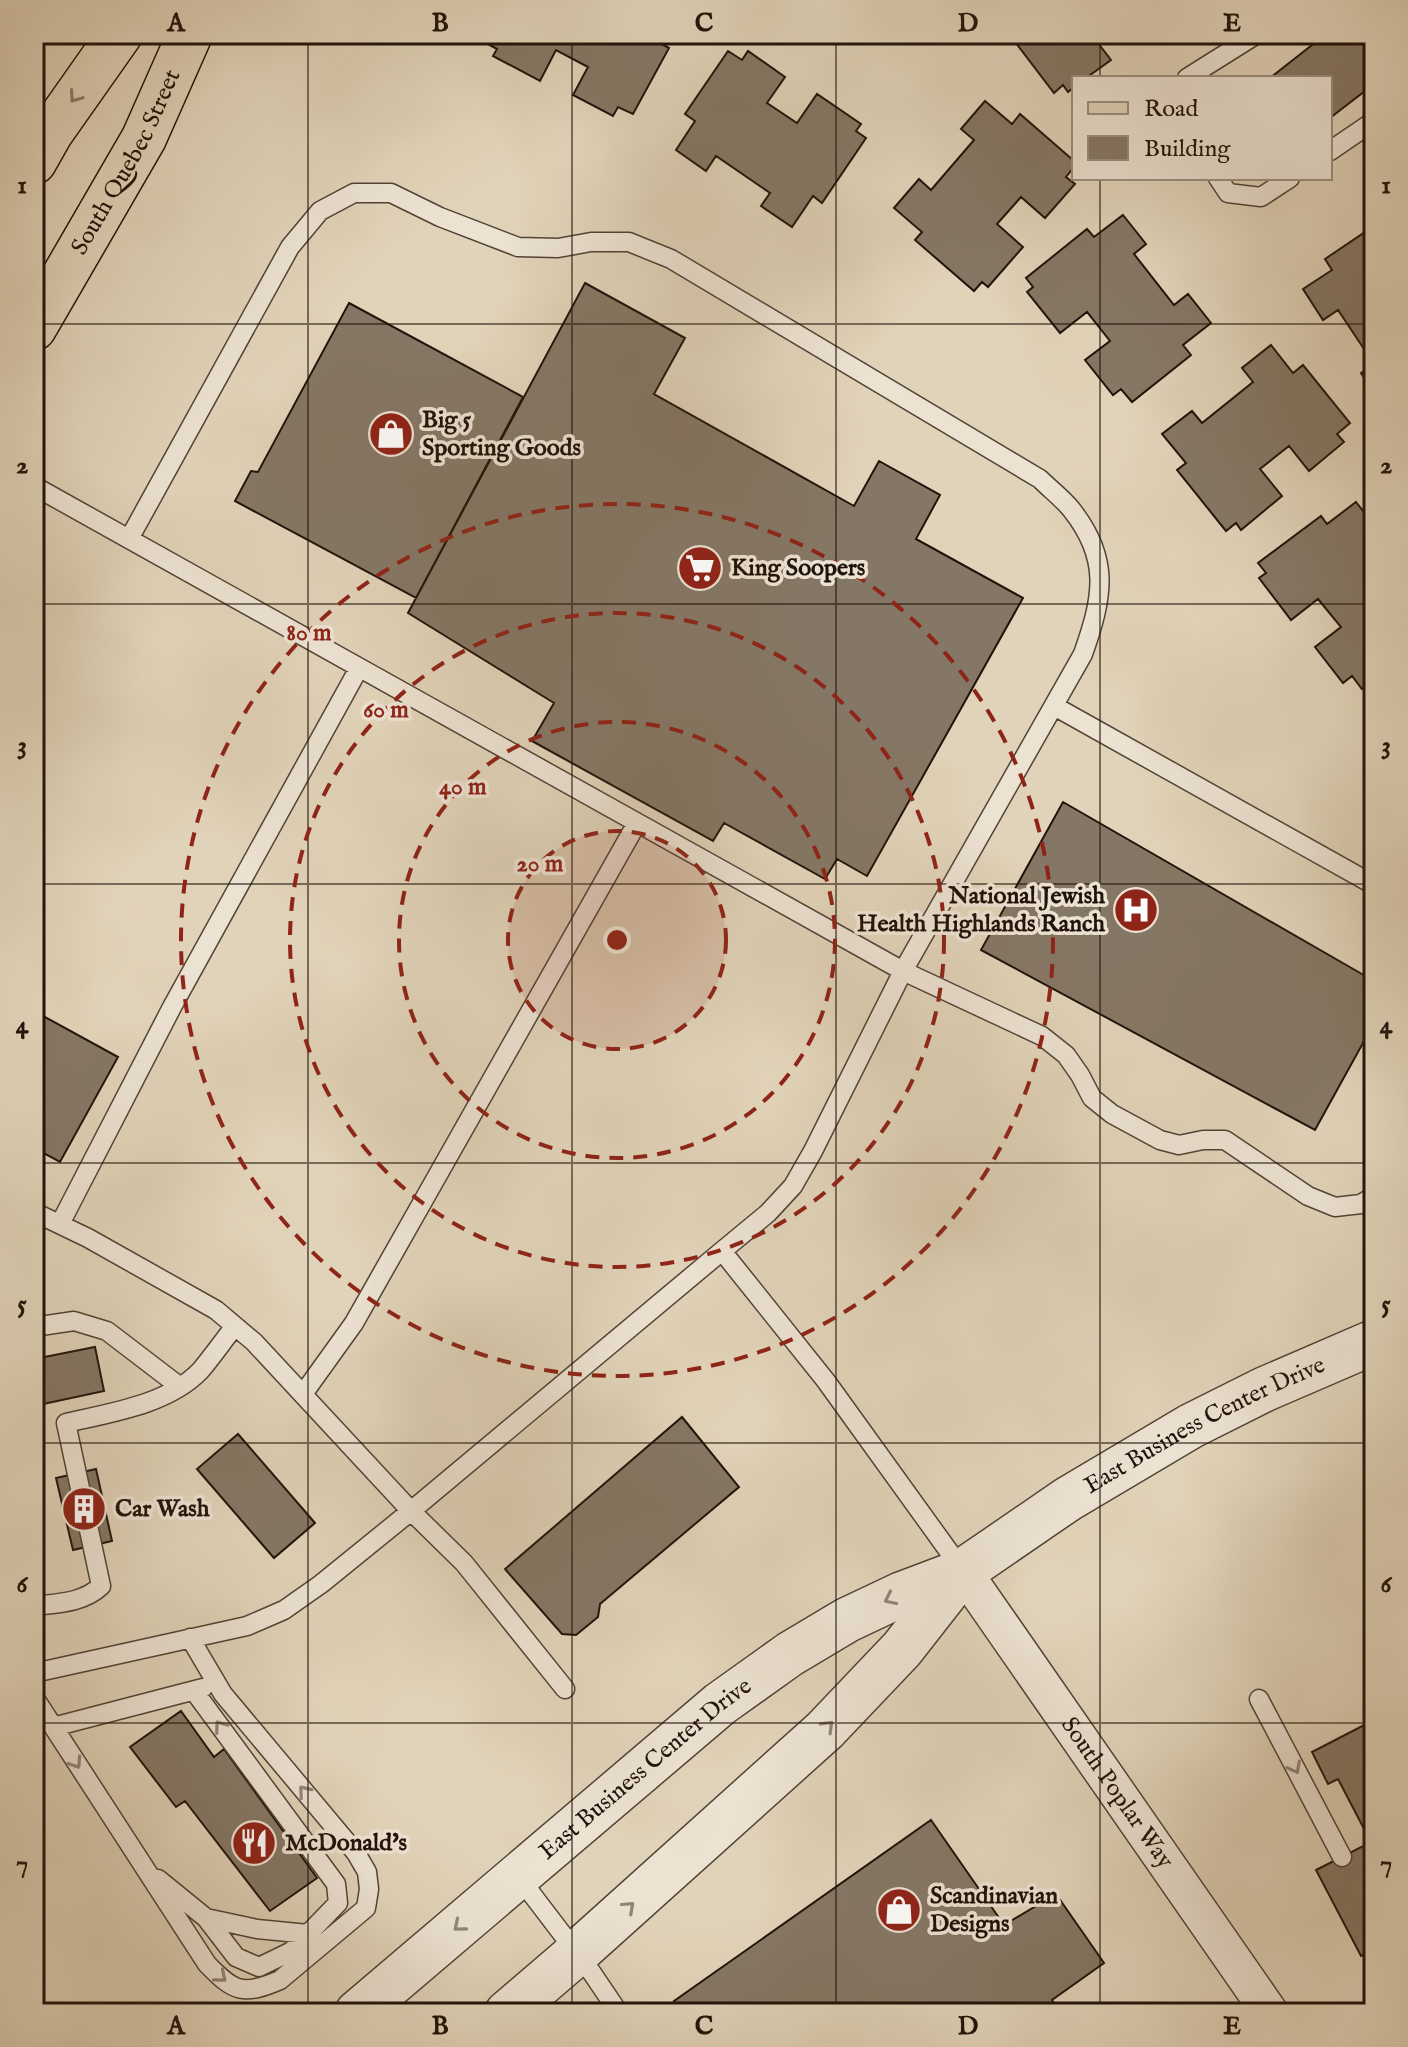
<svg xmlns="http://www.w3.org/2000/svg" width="1408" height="2047" font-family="'IM FELL English',serif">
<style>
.building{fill:#857765;stroke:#21130a;stroke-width:2}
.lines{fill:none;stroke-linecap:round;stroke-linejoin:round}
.service-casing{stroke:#514336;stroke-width:21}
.minor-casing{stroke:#514336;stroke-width:39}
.tertiary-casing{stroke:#514336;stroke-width:47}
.primary-casing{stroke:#21130a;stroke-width:47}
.service{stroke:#ece2d2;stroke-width:18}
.minor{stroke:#ece2d2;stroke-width:36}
.tertiary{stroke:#ece2d2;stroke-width:44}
.primary{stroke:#e1d3b9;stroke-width:44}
.oneway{stroke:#8b7d6a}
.oneway2{stroke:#918578}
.grid{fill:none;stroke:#21130a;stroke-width:2;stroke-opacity:0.55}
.ring{fill:none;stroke:#8f2418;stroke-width:4;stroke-dasharray:14 10}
.labels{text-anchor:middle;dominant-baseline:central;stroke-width:7;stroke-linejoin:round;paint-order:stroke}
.street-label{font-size:24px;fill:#21130a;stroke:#ece2d2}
.poi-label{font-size:24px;font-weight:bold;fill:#21130a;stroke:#ece2d2;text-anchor:start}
.centre{fill:#8f2418;stroke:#ece2d2;stroke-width:4}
.ring-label{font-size:24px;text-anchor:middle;font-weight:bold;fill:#8f2418;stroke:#ece2d2;stroke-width:7;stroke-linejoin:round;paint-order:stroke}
.neatline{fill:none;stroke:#21130a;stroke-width:3}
.grid-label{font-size:26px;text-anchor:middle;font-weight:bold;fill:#21130a}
</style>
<rect width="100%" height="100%" fill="#e1d3b9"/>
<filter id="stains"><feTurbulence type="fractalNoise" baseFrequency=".0025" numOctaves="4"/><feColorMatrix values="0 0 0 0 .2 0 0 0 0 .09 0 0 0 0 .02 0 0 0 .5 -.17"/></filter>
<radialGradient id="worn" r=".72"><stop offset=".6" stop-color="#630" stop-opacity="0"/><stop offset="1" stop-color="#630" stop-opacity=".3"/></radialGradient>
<path class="building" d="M491 34H662L658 42 669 48 633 114 618 107 613 116 573 95 588 67 556 50 540 81 493 56 497 49 486 43Z
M1009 34H1091L1111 60 1086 78H1074V87L1068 92 1063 85 1054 93Z
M1326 34H1374V84L1330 118V78H1270Z
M728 51 742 60 748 51 785 77 767 103 797 123 817 94 861 124 856 131 866 138 822 203 813 196 792 227 761 206 770 193 716 156 706 171 676 150 695 121 685 114Z
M985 101 1012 124 1020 114 1074 161V167L1066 177 1075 184 1045 218 1021 197 997 224 1023 247 988 287 982 282 974 291 915 240 922 232 894 208 919 179 931 190 974 140 961 129Z
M1123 215 1146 244 1134 254 1174 305 1188 294 1211 323 1183 345 1191 355 1132 402 1121 389 1113 395 1085 360 1110 341 1087 312 1060 333 1027 292 1033 287 1026 278 1087 229 1094 237Z
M1374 226V364L1338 310 1323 320 1303 289 1332 270 1325 259Z
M585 283 685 338 654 394 854 506 879 461 940 495 916 539 1023 598 867 876 837 859 825 879 724 823 713 841 532 741 554 703 408 613Z
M349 303 523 397 416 598 235 501 251 471 258 472Z
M1271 345 1293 373 1303 365 1350 423 1337 434 1344 442 1309 471 1289 446 1260 469 1282 496 1241 530 1236 523 1226 531 1177 470 1186 463 1162 434 1192 411 1202 423 1253 382 1242 368Z
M1374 365V393L1361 373Z
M1356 502 1374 525V535L1367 541 1374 551V680L1362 689 1352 676 1343 683 1315 647 1341 627 1318 599 1291 620 1259 578 1266 573 1258 563 1321 516 1327 524Z
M1063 802 1374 981V1023L1315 1130 981 950Z
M34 1011 118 1057 60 1162 34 1148Z
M95 1347 104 1391 34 1406V1359Z
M682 1417 739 1487 600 1604 598 1617 576 1635 562 1634 505 1569Z
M238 1434 315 1523 274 1558 197 1469Z
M96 1469 112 1541 73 1550 56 1478Z
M34 1535 41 1568 34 1569Z
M181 1711 214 1757 224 1749 317 1878 270 1911 185 1801 176 1807 130 1747Z
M1374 1720V1848L1338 1779 1328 1784 1312 1752Z
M931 1820 1004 1925 1056 1894 1104 1963 1052 2000 1061 2013H682L674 2001Z
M1371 1842 1374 1848V1950L1361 1956 1316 1870Z"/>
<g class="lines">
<g class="service-casing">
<path id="service" d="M1187 78 1257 34
M1330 151 1374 121
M1218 178 1228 193 1261 197 1290 178
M34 486 903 971 1042 1036 1066 1055 1080 1075 1092 1098 1112 1114 1160 1140 1179 1145 1203 1140H1225L1308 1196 1335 1207 1361 1204 1374 1196
M129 539 290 247 320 211 354 193H391L440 217 518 247 558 248 591 242H629L671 259 1040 479C1050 489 1062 498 1071 509 1111 559 1103 597 1083 654L903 971 813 1151 793 1186 768 1213 722 1251
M1054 706 1374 885
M34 1212 88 1238 216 1310 254 1342 411 1511 464 1563 565 1689
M60 1224 172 1007 359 668
M34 1327 74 1321 107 1331 179 1386
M303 1394 354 1323 637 823
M34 1606C58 1603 83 1603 101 1586L66 1423C109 1413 167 1405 200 1371 212 1357 223 1341 235 1326
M34 1673 247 1626 284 1610 321 1584 411 1511 722 1251 826 1381 963 1571
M34 1697 207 1964C234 1992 243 1996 280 1980L366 1908 369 1889 367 1872 356 1853 223 1694 190 1638
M1259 1699 1342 1857
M53 1727 203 1688
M518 1876 592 1973 619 2013
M158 1879 206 1918 257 1929 308 1934 338 1903 336 1884 194 1691
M206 1918 236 1957 259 1967 292 1951 308 1934"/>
</g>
<g class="minor-casing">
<g id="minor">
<path id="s1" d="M963 1571 1270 2013"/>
</g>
</g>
<g class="tertiary-casing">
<g id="tertiary">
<path id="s2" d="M357 2013 720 1704 790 1654 847 1620 902 1594 963 1571 1068 1499 1191 1426 1265 1389 1374 1342"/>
<path d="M507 2013 577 1953 825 1730 902 1649 963 1571"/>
</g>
</g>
<g class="primary-casing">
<g id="primary">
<path d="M34 162 51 132 120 34"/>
<path id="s3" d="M34 328 144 138 190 34"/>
</g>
</g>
<use href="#service" class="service"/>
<use href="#minor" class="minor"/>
<use href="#tertiary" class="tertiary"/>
<use href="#primary" class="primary"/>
</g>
<defs><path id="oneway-chevron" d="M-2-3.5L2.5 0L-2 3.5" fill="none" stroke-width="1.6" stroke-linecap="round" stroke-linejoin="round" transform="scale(2)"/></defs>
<use class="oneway" href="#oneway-chevron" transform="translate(75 97) rotate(125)"/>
<g class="oneway2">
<use href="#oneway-chevron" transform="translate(890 1599) rotate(154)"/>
<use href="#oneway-chevron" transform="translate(220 1726) rotate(-126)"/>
<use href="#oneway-chevron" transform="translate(828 1726) rotate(-45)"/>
<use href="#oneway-chevron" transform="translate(76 1763) rotate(57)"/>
<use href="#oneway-chevron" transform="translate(1295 1768) rotate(62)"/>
<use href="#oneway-chevron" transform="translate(304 1791) rotate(-130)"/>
<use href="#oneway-chevron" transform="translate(629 1907) rotate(-42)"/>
<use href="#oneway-chevron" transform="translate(459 1926) rotate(140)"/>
<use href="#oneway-chevron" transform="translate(221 1977) rotate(40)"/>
</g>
<path class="grid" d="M308 34V2013M572 34V2013M836 34V2013M1100 34V78M1100 178V2013M34 324H1374M34 604H1374M34 884H1374M34 1163H1374M34 1443H1374M34 1723H1374"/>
<circle cx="617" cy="940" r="109" fill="#8f2418" fill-opacity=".12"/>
<g class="ring">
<circle cx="617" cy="940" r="109"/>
<circle cx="617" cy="940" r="218"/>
<circle cx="617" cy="940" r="327"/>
<circle cx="617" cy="940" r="436"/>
</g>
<defs>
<g id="shop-disc" transform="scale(2.3)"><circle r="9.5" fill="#8f2418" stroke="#ece2d2"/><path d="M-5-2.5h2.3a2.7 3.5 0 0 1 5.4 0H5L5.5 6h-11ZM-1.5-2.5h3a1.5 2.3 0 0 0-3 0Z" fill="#fff"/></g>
<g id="supermarket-disc" transform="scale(2.3)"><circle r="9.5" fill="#8f2418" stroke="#ece2d2"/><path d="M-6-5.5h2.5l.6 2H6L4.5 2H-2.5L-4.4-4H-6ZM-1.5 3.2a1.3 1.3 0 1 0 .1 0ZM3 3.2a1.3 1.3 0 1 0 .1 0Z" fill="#fff"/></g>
<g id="hospital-disc" transform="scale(2.3)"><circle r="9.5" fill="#8f2418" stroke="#ece2d2"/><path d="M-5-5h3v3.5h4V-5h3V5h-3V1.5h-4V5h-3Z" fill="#fff"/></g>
<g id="building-disc" transform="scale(2.3)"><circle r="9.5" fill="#8f2418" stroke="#ece2d2"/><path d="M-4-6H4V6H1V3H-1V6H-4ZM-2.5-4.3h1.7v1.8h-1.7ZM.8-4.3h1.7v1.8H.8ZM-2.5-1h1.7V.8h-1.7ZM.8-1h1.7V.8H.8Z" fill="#fff"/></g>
<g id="restaurant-disc" transform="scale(2.3)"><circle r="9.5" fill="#8f2418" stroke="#ece2d2"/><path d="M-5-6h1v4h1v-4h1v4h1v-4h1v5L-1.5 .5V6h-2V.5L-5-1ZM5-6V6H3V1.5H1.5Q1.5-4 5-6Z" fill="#fff"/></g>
</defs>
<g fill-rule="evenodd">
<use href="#shop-disc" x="391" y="434"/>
<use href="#supermarket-disc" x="700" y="568"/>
<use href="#hospital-disc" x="1136" y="910"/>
<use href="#building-disc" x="84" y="1509"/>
<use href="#restaurant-disc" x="254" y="1843"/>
<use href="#shop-disc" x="899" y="1910"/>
</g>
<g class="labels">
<g class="street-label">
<text stroke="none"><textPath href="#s3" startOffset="190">South Quebec Street</textPath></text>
<text stroke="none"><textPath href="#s2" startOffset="1038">East Business Center Drive</textPath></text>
<text stroke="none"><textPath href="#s2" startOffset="378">East Business Center Drive</textPath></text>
<text stroke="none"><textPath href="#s1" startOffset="270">South Poplar Way</textPath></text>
</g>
<g class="poi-label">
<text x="422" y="420">Big 5<tspan x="422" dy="28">Sporting Goods</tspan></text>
<text x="731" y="568">King Soopers</text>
<text x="1105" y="896" text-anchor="end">National Jewish<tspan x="1105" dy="28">Health Highlands Ranch</tspan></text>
<text x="115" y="1509">Car Wash</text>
<text x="285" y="1843">McDonald's</text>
<text x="930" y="1896">Scandinavian<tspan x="930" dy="28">Designs</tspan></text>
</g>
</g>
<circle cx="617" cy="940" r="12" class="centre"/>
<g class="ring-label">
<text x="309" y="640">80 m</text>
<text x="386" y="717">60 m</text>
<text x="463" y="794">40 m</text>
<text x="540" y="871">20 m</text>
</g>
<rect width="1408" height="2047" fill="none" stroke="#e1d3b9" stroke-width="88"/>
<rect x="1072" y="76" width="260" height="104" fill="#ece2d2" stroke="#9b8f82" stroke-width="2"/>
<rect x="1088" y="102" width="40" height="12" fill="#e1d3b9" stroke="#9b8f82" stroke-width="2"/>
<text x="1144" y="116" font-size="24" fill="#21130a">Road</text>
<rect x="1088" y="136" width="40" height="24" fill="#857765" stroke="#9b8f82" stroke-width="2"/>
<text x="1144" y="156" font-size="24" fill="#21130a">Building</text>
<rect x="44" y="44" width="1320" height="1959" class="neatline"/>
<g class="grid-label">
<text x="176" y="31">A</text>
<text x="440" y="31">B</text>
<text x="704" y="31">C</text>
<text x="968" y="31">D</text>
<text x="1232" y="31">E</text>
<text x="22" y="193">1</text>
<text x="1386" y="193">1</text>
<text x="22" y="473">2</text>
<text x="1386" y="473">2</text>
<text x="22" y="753">3</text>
<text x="1386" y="753">3</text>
<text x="22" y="1033">4</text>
<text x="1386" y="1033">4</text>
<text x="22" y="1312">5</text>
<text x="1386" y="1312">5</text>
<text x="22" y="1592">6</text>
<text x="1386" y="1592">6</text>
<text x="22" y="1872">7</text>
<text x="1386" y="1872">7</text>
<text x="176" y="2034">A</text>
<text x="440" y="2034">B</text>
<text x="704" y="2034">C</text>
<text x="968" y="2034">D</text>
<text x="1232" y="2034">E</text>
</g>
<rect width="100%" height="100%" filter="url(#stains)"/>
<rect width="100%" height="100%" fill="url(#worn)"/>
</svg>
